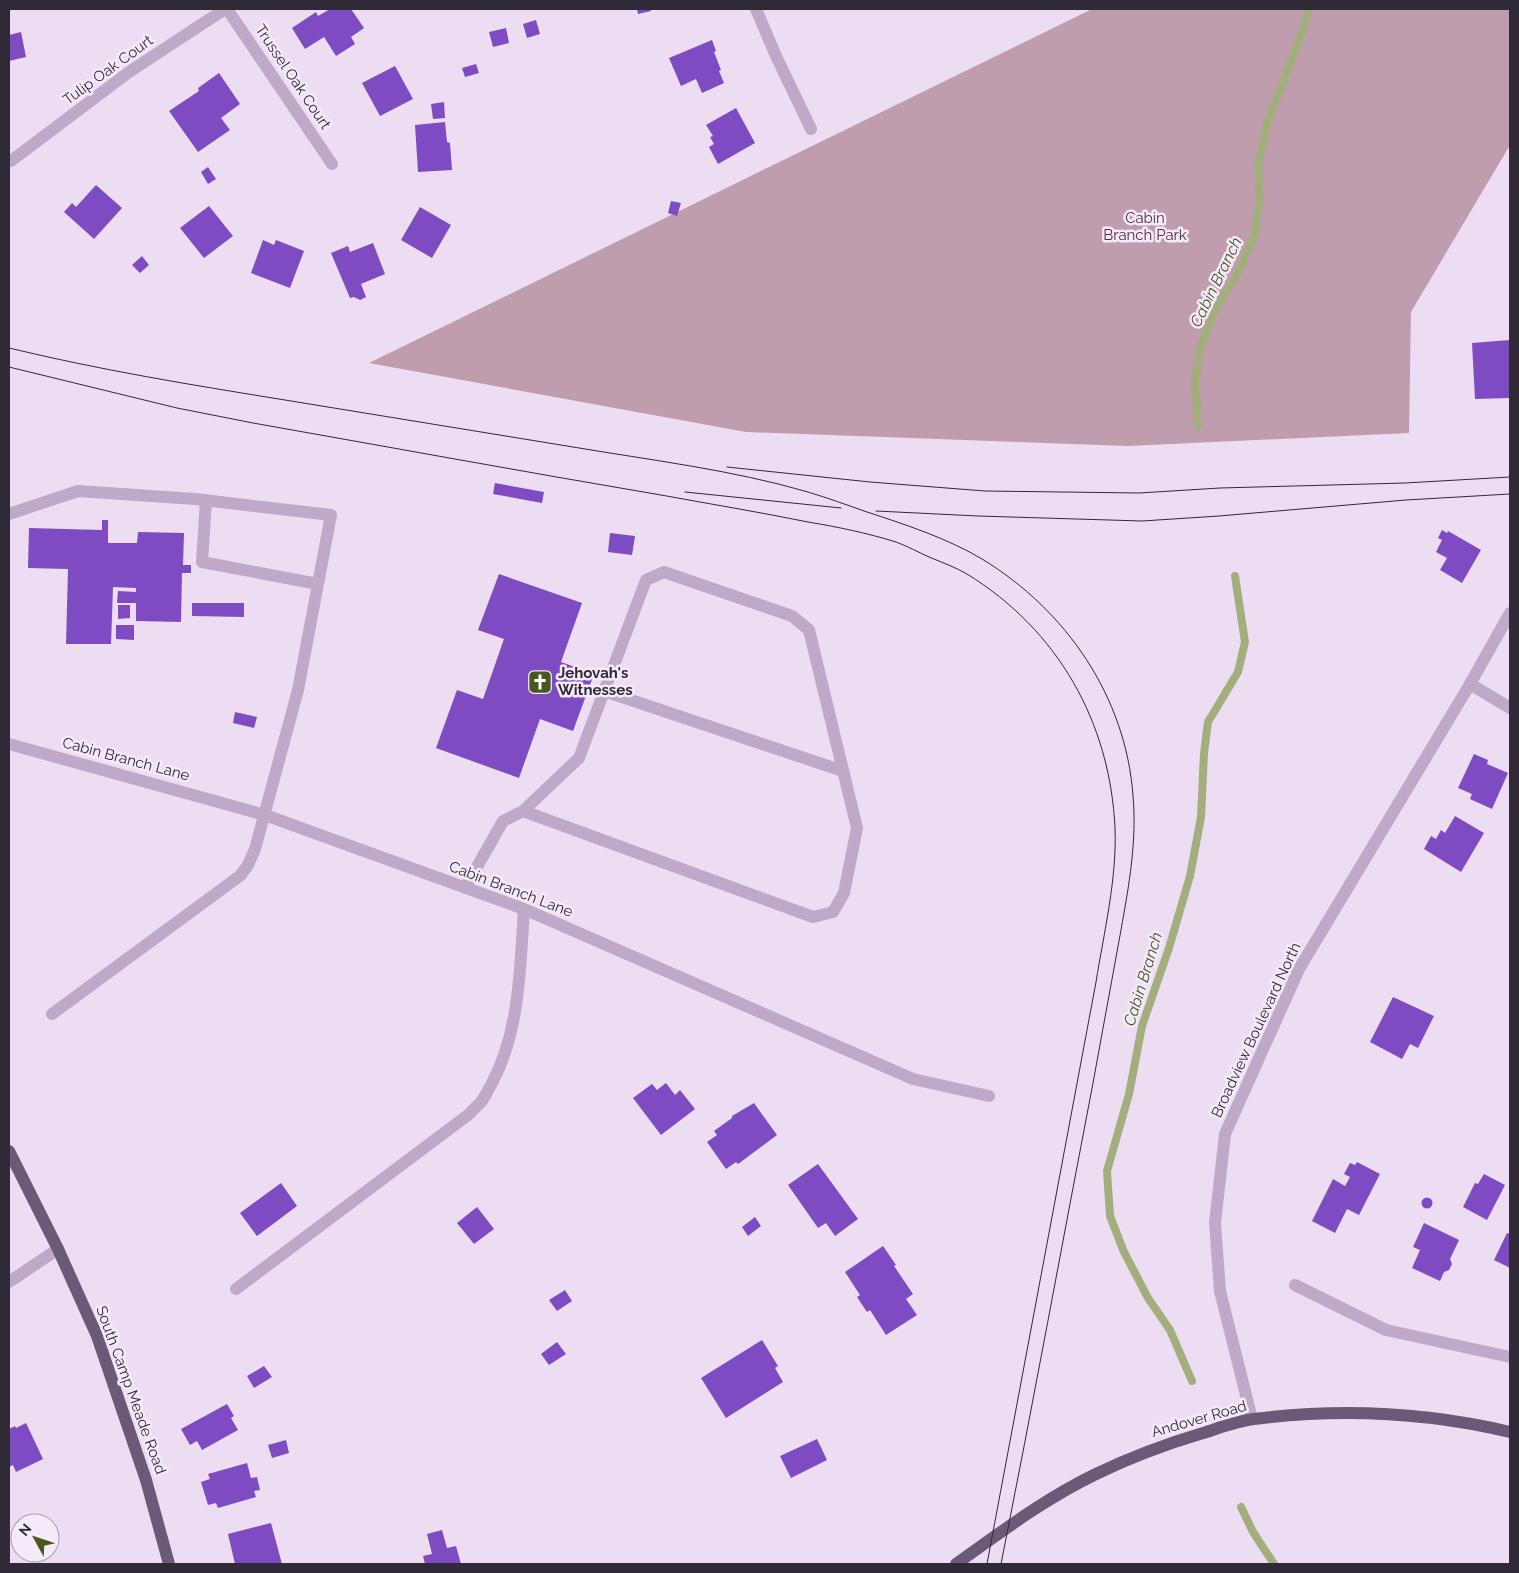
<svg xmlns="http://www.w3.org/2000/svg" width="1519" height="1573" font-family="Raleway,sans-serif">
<style>
.green{fill:#c09dae}
.lines{fill:none;stroke-linecap:round;stroke-linejoin:round}
.stream{stroke:#a3ae7d;stroke-width:8}
.building{fill:#7e4bc2}
.minor{stroke:#bea9c9;stroke-width:12}
.major{stroke:#6a5a78;stroke-width:12}
.tram{stroke:#302937;stroke-width:1}
.labels{text-anchor:middle;dominant-baseline:central;stroke-width:5;stroke-linejoin:round;paint-order:stroke}
.street-label{font-size:15px;fill:#302937;stroke:#f5eaf9}
.park-label{font-size:15px;fill:#542d3f;stroke:#f5eaf9}
.poi-label{font-size:15px;font-weight:bold;fill:#302937;stroke:#f5eaf9;text-anchor:start}
.water-label{font-size:16px;font-style:italic;fill:#495720;stroke:#f5eaf9}
</style>
<rect width="100%" height="100%" fill="#ecddf2"/>
<path class="green" d="M1092 9H1510V145L1411 312 1409 433 1128 446 746 432 369 363Z"/>
<g class="lines">
<path class="stream" d="M1198 426 1195 383 1200 348 1215 310 1236 277 1254 236 1260 197 1258 164 1268 121 1303 30 1309 9
M1192 1381 1170 1330 1148 1298 1124 1252 1110 1216 1107 1171 1129 1094 1142 1026 1169 948 1190 876 1201 817 1204 753 1208 722 1238 672 1245 642 1235 576
M1241 1507 1253 1532 1274 1564"/>
</g>
<path class="building" d="M330 9H351L364 28 351 37 355 44 336 56 324 37 305 49 292 28 316 12 318 16Z
M637 9H651V11L638 14Z
M536 20 540 34 527 38 523 24Z
M506 28 509 43 493 47 489 32Z
M21 32 26 57 9 61V35Z
M712 40 716 51 714 52 721 70 719 71 724 83 702 93 696 79 681 86 669 58Z
M476 64 479 73 465 77 462 68Z
M395 66 413 99 380 116 362 83Z
M219 73 240 104 221 118 230 130 198 152 169 111 199 91 198 88Z
M444 102 445 118 433 119 431 104Z
M736 108 755 143 718 164 709 147 714 144 710 137 713 136 706 125Z
M445 122 447 142 450 143 452 170 418 172 415 125Z
M208 167 216 179 208 184 201 172Z
M96 185 122 208 94 239 64 212 72 203 76 207Z
M671 201 681 203 677 216 668 213Z
M209 206 233 236 204 258 180 228Z
M420 207 451 225 432 258 401 240Z
M263 240 274 245 276 240 304 251 290 288 251 273Z
M373 243 385 274 361 284 366 297 360 300 354 297 350 298 331 253 348 246 350 252Z
M142 256 149 265 140 273 132 265Z
M1510 340V398L1475 399 1472 343Z
M495 483 544 492 542 503 493 494Z
M102 520H108V543H137L138 532 184 533 183 565H191V573H182L181 622 136 621V603H117L118 591 136 592V588L113 587 111 644H66L68 569 28 568 29 528 102 530Z
M1442 530 1447 533 1448 531 1481 550 1462 583 1440 570 1447 558 1436 552 1442 540 1438 538Z
M610 533 635 536 632 555 608 552Z
M499 574 582 603 561 662 594 674 573 731 540 719 519 778 436 748 457 690 483 699 504 639 478 630Z
M192 603H244V617L192 616Z
M118 605H130V618L118 619Z
M116 625H134V640L116 639Z
M235 712 257 717 254 728 233 723Z
M1474 754 1488 760 1487 764 1508 773 1492 809 1470 799 1472 794 1458 788Z
M1455 816 1484 833 1461 872 1424 849 1431 836 1436 839 1441 830 1445 833Z
M1393 997 1434 1016 1418 1048 1410 1044 1402 1059 1370 1042Z
M666 1083 675 1095 680 1090 695 1109 661 1135 633 1098 652 1084 657 1090Z
M754 1103 777 1135 738 1164 736 1162 726 1169 707 1142 717 1135 714 1131 732 1118V1116Z
M1357 1162 1380 1174 1359 1215 1347 1209 1335 1233 1312 1221 1333 1179 1345 1186 1350 1177 1344 1174 1350 1163 1355 1165Z
M818 1164 858 1219 835 1236 826 1223 818 1228 788 1185Z
M1484 1174 1505 1185 1487 1220 1463 1207 1475 1183 1478 1184Z
M281 1183 297 1206 257 1236 240 1213Z
M1421.5 1203a5.5 5.5 0 1 1 11 0a5.5 5.5 0 1 1-11 0Z
M477 1207 494 1229 474 1244 457 1223Z
M755 1217 761 1226 748 1236 742 1227Z
M1424 1223 1459 1240 1450 1259 1452 1264 1449 1270 1444 1272 1440 1281 1412 1268 1420 1250 1413 1247Z
M1507 1233 1510 1234V1268L1494 1260Z
M883 1246 896 1265 894 1266 913 1294 906 1299 917 1315 886 1335 870 1310 867 1312 857 1297 860 1295 845 1272Z
M565 1290 572 1301 557 1311 549 1300Z
M762 1340 778 1366 775 1368 783 1382 726 1418 701 1378Z
M557 1342 566 1354 549 1365 541 1354Z
M264 1366 272 1377 254 1388 247 1376Z
M227 1404 234 1416 231 1418 238 1430 202 1450 197 1441 190 1445 181 1429Z
M26 1423 43 1459 16 1472 13 1465 9 1467V1429L15 1426 16 1428Z
M817 1439 827 1460 791 1478 780 1456Z
M286 1440 289 1453 272 1458 268 1445Z
M247 1463 251 1478 257 1477 260 1490 254 1491 256 1497 218 1508 216 1503 208 1505 201 1482 210 1479 208 1474Z
M271 1523 282 1564H235L228 1534Z
M442 1530 447 1548 456 1546 461 1564H425L423 1556 432 1554 427 1534Z"/>
<g class="lines">
<path class="minor" d="M227 9 332 164
M756 9 776 56 811 129
M11 161 129 72 225 9
M206 500 202 562 318 584
M9 514 78 491 195 499 331 515 298 690 255 849 248 865 241 875 52 1014
M1470 684 1510 708
M604 691 843 771
M9 744 265 815 524 909 913 1079 989 1096
M465 888 503 821 523 811 813 917 833 912 844 893 857 828 809 630 792 616 664 572 646 580 579 758 523 811
M9 1282 58 1249
M1295 1285 1386 1330 1510 1357
M236 1289 468 1115C472 1111 477 1106 481 1102 485 1097 488 1090 491 1085 520 1032 520 968 524 909
M1252 1419 1220 1291 1215 1223 1225 1134 1299 969 1470 684 1510 613"/>
<path class="major" d="M9 1151 58 1249 97 1336 146 1480 169 1564
M956 1564C1001 1532 1046 1498 1096 1474 1131 1457 1166 1444 1203 1433 1219 1428 1237 1421 1254 1419 1341 1408 1425 1412 1510 1432"/>
<path class="tram" d="M9 348C100 370 192 385 285 400 381 416 477 431 573 447 650 460 733 470 808 492 828 498 847 505 867 512 904 524 949 539 982 559 1066 610 1126 697 1133 796 1137 841 1129 885 1121 930 1112 981 1102 1032 1093 1083 1062 1244 1033 1404 1001 1564
M9 367 177 408 253 423C389 447 525 472 661 495 710 504 759 512 808 522 838 527 867 533 896 542 907 546 918 552 929 557 941 562 955 567 967 574 1058 630 1110 722 1115 828 1117 879 1104 932 1096 982L987 1564
M727 467 870 482 985 491 1139 493 1220 488 1405 483 1510 477
M685 492 841 508
M876 511 978 516 1142 521 1219 516 1406 500 1510 494"/>
</g>
<defs>
<g id="church-square" transform="scale(1.25)"><rect x="-9" y="-9" width="18" height="18" rx="4" fill="#495720" stroke="#f5eaf9"/><path d="M-1.2-6h2.4v3.5h3.3v2.4h-3.3V6h-2.4V-.1h-3.3v-2.4h3.3Z" fill="#fff"/></g>
</defs>
<g fill-rule="evenodd">
<use href="#church-square" x="540" y="682"/>
</g>
<g class="labels">
<g class="street-label">
<text transform="translate(108 70) rotate(-36)">Tulip Oak Court</text>
<text transform="translate(293 77) rotate(56)">Trussel Oak Court</text>
<text transform="translate(126 759) rotate(15)">Cabin Branch Lane</text>
<text transform="translate(511 889) rotate(21)">Cabin Branch Lane</text>
<text transform="translate(1256 1030) rotate(-65)">Broadview Boulevard North</text>
<text transform="translate(131 1390) rotate(70)">South Camp Meade Road</text>
<text transform="translate(1199 1419) rotate(-16)">Andover Road</text>
</g>
<g class="park-label">
<text x="1145" y="218">Cabin<tspan x="1145" dy="17">Branch Park</tspan></text>
</g>
<g class="poi-label">
<text x="558" y="673">Jehovah's<tspan x="558" dy="17">Witnesses</tspan></text>
</g>
<g class="water-label">
<text transform="translate(1216 282) rotate(-64)">Cabin Branch</text>
<text transform="translate(1143 979) rotate(-73)">Cabin Branch</text>
</g>
</g>
<rect width="1519" height="1573" fill="none" stroke="#302937" stroke-width="20"/>
<g transform="translate(35 1538) rotate(310)"><circle r="24" fill="#f5eaf9" stroke="#a69dab"/>
<path d="M0-4L9 19L0 12L-9 19Z" fill="#495720"/>
<text y="-8" font-size="14" font-weight="bold" text-anchor="middle" fill="#302937">N</text>
</g>
</svg>
